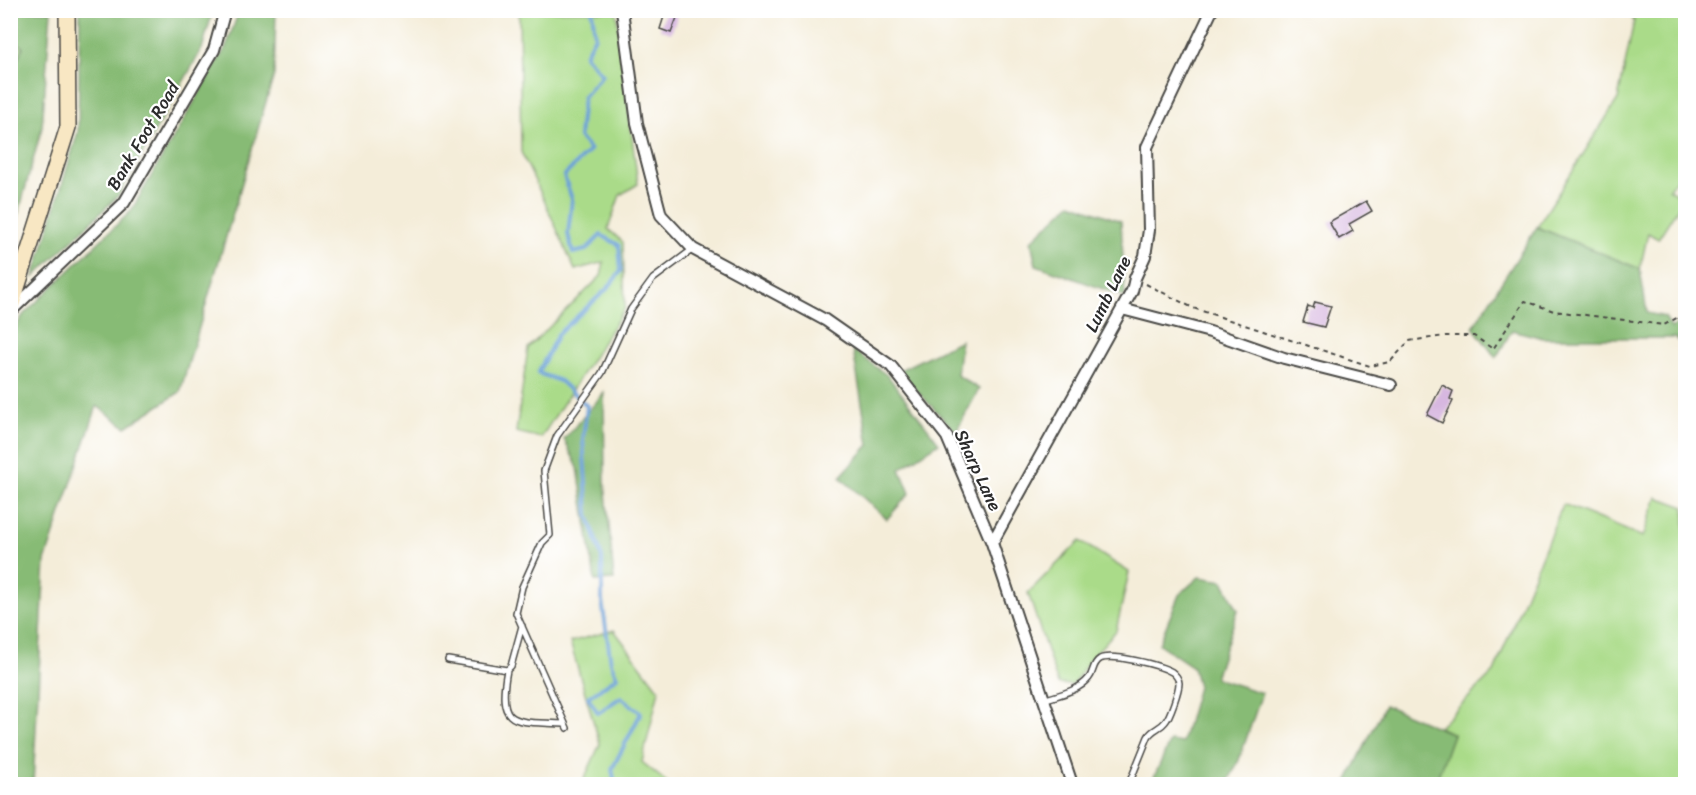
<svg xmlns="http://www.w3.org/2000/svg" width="1696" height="795" font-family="Sriracha,sans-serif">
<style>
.green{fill:#aadb89;stroke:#6a835a;stroke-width:1.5}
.forest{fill:#87bb75;stroke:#597350;stroke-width:1.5}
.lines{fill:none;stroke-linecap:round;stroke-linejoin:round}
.stream{stroke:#6ca1d8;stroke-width:4}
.building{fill:#d7b7e0}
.lane-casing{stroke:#494845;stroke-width:8}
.street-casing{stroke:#494845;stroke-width:14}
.secondary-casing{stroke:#494845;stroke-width:18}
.path{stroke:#494845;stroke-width:2;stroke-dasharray:4.5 4.5;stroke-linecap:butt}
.lane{stroke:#fff;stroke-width:5}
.street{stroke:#fff;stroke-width:10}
.secondary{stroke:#f8e7c3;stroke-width:15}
.labels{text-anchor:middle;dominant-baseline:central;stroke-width:4.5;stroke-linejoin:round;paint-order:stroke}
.street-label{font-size:18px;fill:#2b2b2b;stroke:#fff}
</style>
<rect width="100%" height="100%" fill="#fff"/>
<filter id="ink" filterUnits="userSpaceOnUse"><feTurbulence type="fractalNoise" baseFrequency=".0167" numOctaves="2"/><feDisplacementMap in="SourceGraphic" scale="12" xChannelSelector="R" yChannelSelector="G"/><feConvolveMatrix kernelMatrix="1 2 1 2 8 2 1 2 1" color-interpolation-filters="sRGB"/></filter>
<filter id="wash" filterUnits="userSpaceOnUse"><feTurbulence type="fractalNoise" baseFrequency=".008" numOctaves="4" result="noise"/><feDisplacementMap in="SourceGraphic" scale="24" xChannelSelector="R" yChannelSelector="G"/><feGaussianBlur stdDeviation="1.35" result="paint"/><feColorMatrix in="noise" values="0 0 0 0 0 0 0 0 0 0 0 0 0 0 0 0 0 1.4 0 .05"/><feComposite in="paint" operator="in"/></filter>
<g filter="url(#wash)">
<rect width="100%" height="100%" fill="#f4edd9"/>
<path class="green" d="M519 11H616L638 184 620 195 608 229 623 242 625 308 541 438 516 432 528 348 601 276 604 262 575 270 543 198 521 152Z
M1628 11H1685V167L1669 189 1684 198 1658 239 1648 233 1640 269 1537 227 1618 99 1634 21Z
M11 37 24 47 11 74Z
M1657 497 1685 507V784H1435L1453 734 1439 727 1494 672 1563 504 1643 537Z
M1080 541 1129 572 1116 631 1091 658 1073 685 1058 684 1028 593Z
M614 630 659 690 642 762 669 784H582L600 744 570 642Z"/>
<path class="forest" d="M11 10 51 11 42 127 11 241V74L23 47 11 37Z
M80 11H213L202 49 118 196 34 277 78 132Z
M239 11H276L274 75 180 392 126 427 97 406 45 561 33 784H11V336L23 315 131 211 226 47Z
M1071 203 1121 221 1125 297 1036 265 1031 241Z
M1537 227 1640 269 1647 313 1665 317 1671 328 1685 320V346L1675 338H1543L1512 330 1496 358 1473 327Z
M961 340 957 375 979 389 956 432 898 371Z
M853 350 888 376 939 443 900 469 910 493 887 519 840 477 869 445Z
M604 393 605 481 614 580 595 581 578 468 564 439Z
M1199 577 1223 581 1238 610 1215 678 1262 693 1239 760 1227 784H1151L1170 741 1182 743 1198 687 1193 667 1159 644 1179 595Z
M1385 705 1453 734 1435 784H1346Z"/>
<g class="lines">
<path class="stream" d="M592 10 595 36 585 55 602 75 583 97 579 137 590 150 564 176 572 199 568 234 573 253 586 250 601 235 619 245 621 271 607 289 558 334 538 373 560 381 587 406 583 439 588 514 602 558V601L611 663 617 677 588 697 598 713 621 697 641 713 612 769 615 784"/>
</g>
<g id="blocks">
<path class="building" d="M666 10H680L671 33 660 29Z
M1366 201 1372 211 1349 224 1353 231 1339 239 1329 222Z
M1315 302 1331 306 1324 327 1303 322 1308 306 1313 308Z
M1442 385 1453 391 1450 399 1453 401 1442 423 1427 415Z"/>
</g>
</g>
<g filter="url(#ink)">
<use href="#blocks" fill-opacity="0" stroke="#494845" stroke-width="1.5"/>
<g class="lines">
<g class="lane-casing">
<path id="lane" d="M448 660 507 670 511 666 522 626
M507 670C496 729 516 721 565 724
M1043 700C1058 695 1079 691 1089 678 1094 672 1092 664 1100 659 1112 653 1160 665 1172 672 1175 674 1179 679 1179 683 1179 690 1170 717 1165 722 1160 729 1152 729 1148 737L1129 784
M567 728 516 613 522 587 542 543 550 535 544 471 557 436 602 373 631 309 653 279 693 249"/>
</g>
<g class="street-casing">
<path id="street" d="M622 10 637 123 661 215 693 249 825 320 891 366 947 437 992 543 1072 784
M1122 309 1210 332 1284 358 1391 385
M11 311 124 203 214 50 225 10
M992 543 1132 291 1135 278 1145 256 1149 230 1147 147 1212 10"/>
</g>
<g class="secondary-casing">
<path id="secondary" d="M10 310 68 127 67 10"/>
</g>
<path class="path" d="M1146 284 1193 308 1370 366 1390 362 1409 341 1445 336H1474L1493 349 1525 301 1554 311 1664 325 1686 313"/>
<use href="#lane" class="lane"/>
<use href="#street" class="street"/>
<use href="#secondary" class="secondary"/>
</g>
</g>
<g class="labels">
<g class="street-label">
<text transform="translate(143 136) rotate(-59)">Bank Foot Road</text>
<text transform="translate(1108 294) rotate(-64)">Lumb Lane</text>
<text transform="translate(978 470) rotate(65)">Sharp Lane</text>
</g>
</g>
<rect width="1696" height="795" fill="none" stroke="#fff" stroke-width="36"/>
</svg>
